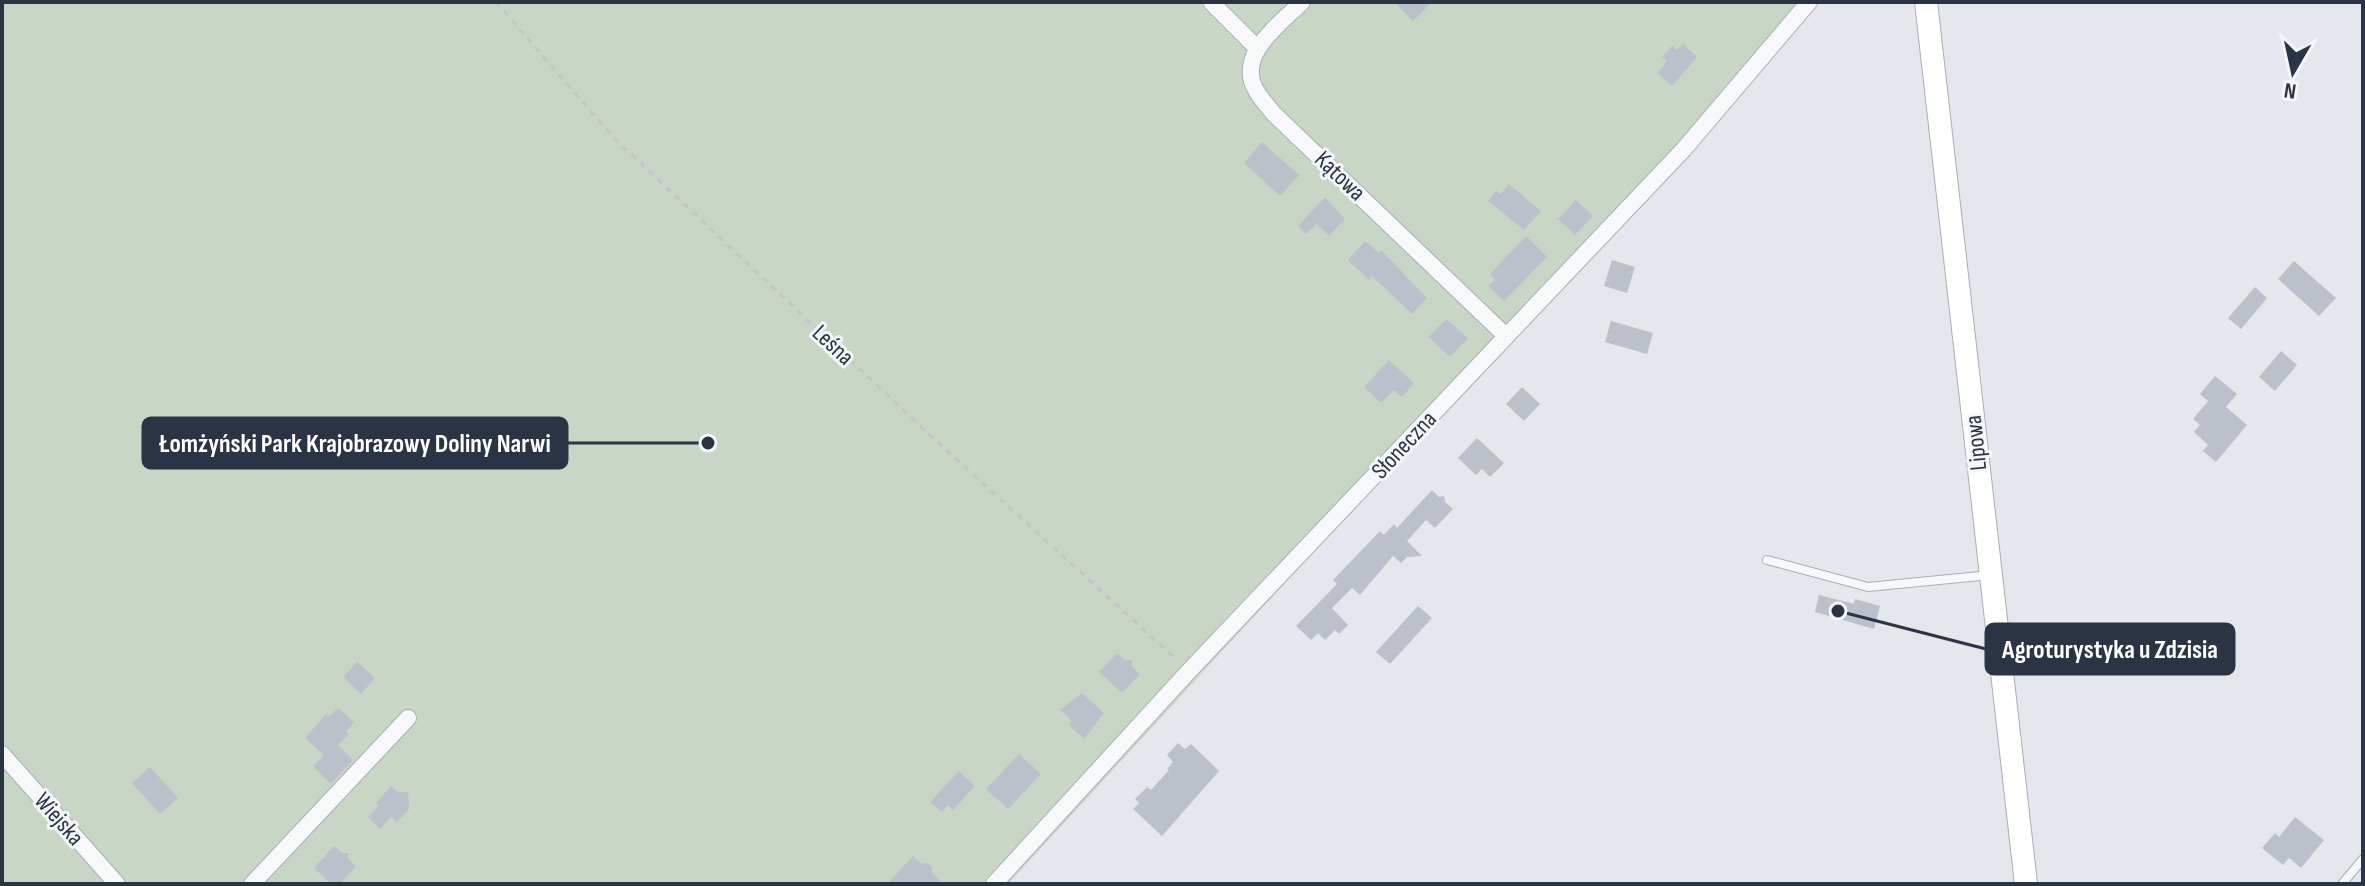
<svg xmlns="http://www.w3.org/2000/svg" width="2365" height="886" font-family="'Sofia Sans Condensed',sans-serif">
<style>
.green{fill:#c9d6c5}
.building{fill:#bbc0ca}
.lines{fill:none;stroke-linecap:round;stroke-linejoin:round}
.lane-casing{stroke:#a9aeb7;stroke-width:10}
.street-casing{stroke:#a9aeb7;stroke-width:18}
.secondary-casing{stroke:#a9aeb7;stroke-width:24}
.path{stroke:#c2c5cb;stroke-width:3;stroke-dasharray:6 6;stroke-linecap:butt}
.lane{stroke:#f7f8fa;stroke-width:8}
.street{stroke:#f7f8fa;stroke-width:16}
.secondary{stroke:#fff;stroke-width:22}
.labels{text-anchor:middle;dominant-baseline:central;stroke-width:6;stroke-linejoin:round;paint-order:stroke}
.street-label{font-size:24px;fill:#2b3445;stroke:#f4f6f9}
.leader{fill:none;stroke:#2b3445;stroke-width:3}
.callout-dot{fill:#2b3445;stroke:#f4f6f9;stroke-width:3}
.callout{fill:#2b3445;stroke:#2b3445;stroke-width:3}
.callout-label{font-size:26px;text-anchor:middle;font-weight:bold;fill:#fff}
</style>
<rect width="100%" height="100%" fill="#e4e7ec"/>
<path class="green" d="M2 2H1819L1008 884H2Z"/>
<path class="building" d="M1394 2H1432L1413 21Z
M1683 44 1697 57 1672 86 1657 73 1667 61 1662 57 1672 46 1677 50Z
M1262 142 1299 175 1280 196 1244 163Z
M1509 184 1541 211 1524 230 1488 201 1496 191 1501 194Z
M1325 197 1345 219 1329 236 1317 224 1306 234 1298 226Z
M1576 200 1593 216 1575 235 1558 219Z
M1526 236 1547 257 1504 301 1488 286 1495 279 1490 274Z
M1365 241 1379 253 1381 250 1427 298 1412 314 1372 276 1369 280 1348 260Z
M1612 260 1635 267 1627 293 1604 286Z
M2294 261 2336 298 2319 316 2278 279Z
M2255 287 2267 298 2241 329 2228 318Z
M1446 319 1468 338 1450 357 1429 337Z
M1611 321 1653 333 1647 354 1605 342Z
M2281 351 2297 365 2275 391 2259 377Z
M1389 360 1414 383 1402 397 1394 390 1381 403 1364 387Z
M2215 376 2237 394 2226 407 2247 425 2216 462 2203 451 2208 445 2194 432 2200 425 2193 419 2208 401 2200 394Z
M1522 387 1540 404 1524 421 1506 404Z
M1477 438 1504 463 1490 477 1482 469 1476 475 1458 458Z
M1432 490 1439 497 1444 496 1445 502 1453 509 1435 528 1426 520 1407 541 1422 556 1407 557 1401 563 1393 556 1360 595 1352 588 1332 608 1348 625 1339 634 1335 630 1325 640 1318 633 1311 640 1296 626 1337 584 1333 580 1380 531 1384 535 1394 524 1397 528Z
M1819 595 1854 604 1855 599 1880 606 1874 629 1815 612Z
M1418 606 1432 618 1390 664 1376 652Z
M1117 653 1125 660H1132V667L1140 674 1122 693 1099 672Z
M357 662 375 678 361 694 343 677Z
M1082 693 1104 713 1084 739 1069 725 1072 721 1060 710Z
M338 708 354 722 346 732 349 734 338 745 353 760 331 784 313 766 324 755 305 738 326 714 329 717Z
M1178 743 1185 749 1191 744 1219 771 1162 836 1133 809 1139 803 1135 799 1147 787 1151 790 1169 770 1167 769 1173 762 1167 755Z
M1019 754 1041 774 1008 809 986 789Z
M150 767 178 798 160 814 132 783Z
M959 771 975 786 953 810 948 805 942 812 930 802Z
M391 786 397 792H408L409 809 397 822 391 817 380 829 368 817 378 806 376 803Z
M2295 817 2324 840 2301 868 2289 858 2283 865 2262 848 2275 833 2279 837Z
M334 846 342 853H348V859L356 866 340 884H331L314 868Z
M913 856 922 864 927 863 932 867V873L944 884H887Z"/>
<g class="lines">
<g class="lane-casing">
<path id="lane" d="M1767 560 1868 587 1990 575
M2342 884 2363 859"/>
</g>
<g class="street-casing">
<path id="street" d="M1211 2 1257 48
M1302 2C1279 25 1234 56 1257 92 1261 99 1268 106 1273 113L1505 335
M2 754 117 884
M252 884 408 718
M994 884 1189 671 1684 149 1809 2"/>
</g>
<g class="secondary-casing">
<path id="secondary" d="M1926 2 2026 884"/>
</g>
<path class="path" d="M496 2 616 140 931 436 1177 660"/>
<use href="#lane" class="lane"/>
<use href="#street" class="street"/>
<use href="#secondary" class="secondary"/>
</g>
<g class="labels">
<g class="street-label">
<text transform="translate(1340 176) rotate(44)">Kątowa</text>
<text transform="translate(833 345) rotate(43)">Leśna</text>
<text transform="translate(1976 443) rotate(-96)">Lipowa</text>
<text transform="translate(1404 445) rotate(-47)">Słoneczna</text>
<text transform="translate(59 819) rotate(49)">Wiejska</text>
</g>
</g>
<path class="leader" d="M708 443L567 443M1838 611L1986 649"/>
<g class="callout-dot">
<circle cx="708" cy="443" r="8"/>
<circle cx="1838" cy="611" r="8"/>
</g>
<g class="callout">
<rect x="143" y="418" width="424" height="50" rx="8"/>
<rect x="1986" y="624" width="248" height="50" rx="8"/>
</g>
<g class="callout-label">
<text x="355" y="452">Łomżyński Park Krajobrazowy Doliny Narwi</text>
<text x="2110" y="658">Agroturystyka u Zdzisia</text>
</g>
<rect width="2365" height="886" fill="none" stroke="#2b3445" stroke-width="8"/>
<g transform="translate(2293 72) rotate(189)" stroke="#f4f6f9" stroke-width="6" paint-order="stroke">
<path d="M0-6L14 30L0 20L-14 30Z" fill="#2b3445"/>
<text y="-12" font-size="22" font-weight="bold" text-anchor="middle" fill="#2b3445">N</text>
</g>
</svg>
